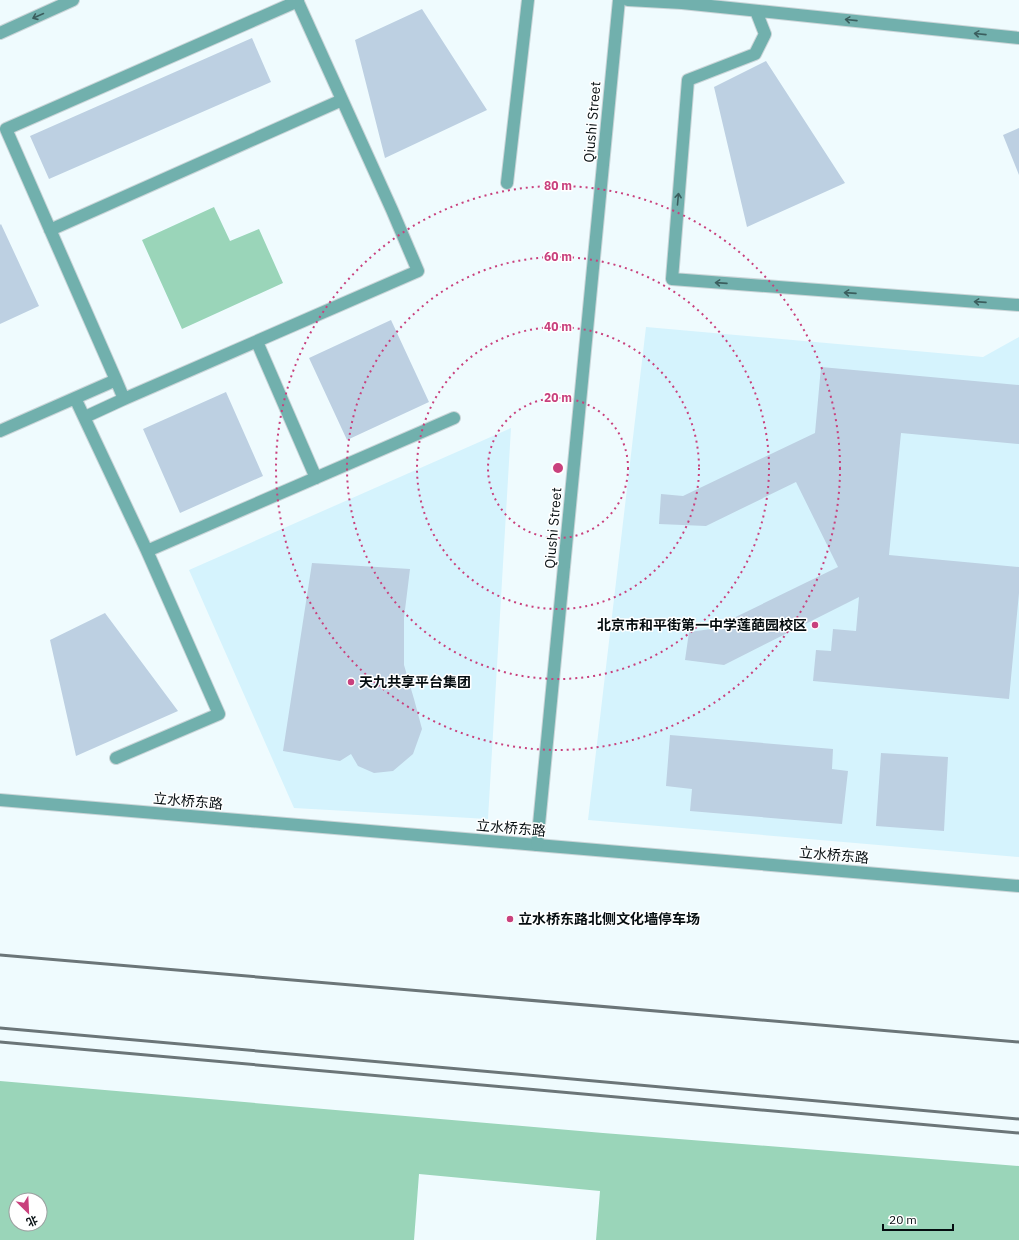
<svg xmlns="http://www.w3.org/2000/svg" width="1019" height="1240" font-family="'IBM Plex Sans','Noto Sans SC',sans-serif">
<style>
.built{fill:#d5f3fd}
.green{fill:#9ad5b9;fill-rule:evenodd}
.building{fill:#bdd0e2}
.lines{fill:none;stroke-linecap:round;stroke-linejoin:round}
.service-casing{stroke:#cad5d8;stroke-width:14}
.minor-casing{stroke:#cad5d8;stroke-width:14}
.tertiary-casing{stroke:#cad5d8;stroke-width:14}
.service{stroke:#71b0ad;stroke-width:12}
.minor{stroke:#71b0ad;stroke-width:12}
.tertiary{stroke:#71b0ad;stroke-width:12}
.rail{stroke:#6b7578;stroke-width:3}
.oneway{stroke:#3b5e5e}
.ring{fill:none;stroke:#c9417d;stroke-width:2;stroke-dasharray:2 4}
.poi-dot{fill:#c9417d;stroke:#fff;stroke-width:1.5}
.labels{text-anchor:middle;dominant-baseline:central;stroke-width:3;stroke-linejoin:round;paint-order:stroke}
.street-label{font-size:14px;fill:#050d10;stroke:#fff}
.poi-label{font-size:14px;font-weight:bold;fill:#050d10;stroke:#fff;text-anchor:start}
.centre{fill:#c9417d;stroke:#fff;stroke-width:2}
.ring-label{font-size:12px;text-anchor:middle;font-weight:bold;fill:#c9417d;stroke:#fff;stroke-width:3;stroke-linejoin:round;paint-order:stroke}
</style>
<rect width="100%" height="100%" fill="#effbfe"/>
<path class="built" d="M646 327 983 357 1019 337V857L588 820Z
M511 428 488 819 294 808 189 570Z"/>
<path class="green" d="M214 207 230 241 259 229 283 283 182 329 142 240Z
M0 1081 603 1133 1019 1166V1240H596L600 1191 419 1174 414 1240H0ZM16 1200H40V1224H16Z"/>
<path class="building" d="M422 9 487 110 385 158 355 40Z
M252 38 271 82 49 179 30 136Z
M766 61 845 183 747 227 714 87Z
M1019 128V175L1003 135Z
M1 224 39 306 0 324V225Z
M391 320 429 402 347 440 309 358Z
M821 367 1019 385V444L901 433 889 555 1019 567V593L1009 699 813 681 816 650 831 651 833 629 856 631 859 597 724 665 685 660 689 632 711 629 838 567 796 482 706 526 659 524 661 494 683 496 815 433Z
M226 392 263 476 180 513 143 429Z
M312 563 410 569 404 618V665L414 699 422 729 413 754 393 771 374 773 358 766 351 754 340 761 283 751Z
M105 613 178 711 76 756 50 640Z
M670 735 833 749 832 769 848 771 842 824 690 811 692 789 666 786Z
M881 753 948 757 944 831 876 826Z"/>
<g class="lines">
<g class="service-casing">
<path id="service" d="M507 183 528 0"/>
</g>
<g class="minor-casing">
<path id="minor" d="M628 0 682 3 1019 38
M756 11 765 34 755 54 688 80 672 279 1019 305
M0 33 73 0
M50 230 342 100
M257 342 316 478
M75 398 147 551 219 714 116 758
M124 399 418 271 392 210 297 0
M85 417 124 399 116 380
M0 431 116 380 6 129 298 1
M147 551 454 418
M0 800 537 845 1019 886"/>
</g>
<g class="tertiary-casing">
<path id="tertiary" d="M537 845 619 0"/>
</g>
<use href="#service" class="service"/>
<use href="#minor" class="minor"/>
<use href="#tertiary" class="tertiary"/>
<path class="rail" d="M0 955 1019 1042
M0 1028 1019 1119
M0 1042 1019 1133"/>
</g>
<defs><path id="oneway-shaft" d="M-6 0H5M1.5-3L5.5 0L1.5 3" fill="none" stroke-width="1.6" stroke-linecap="round" stroke-linejoin="round"/></defs>
<g class="oneway">
<use href="#oneway-shaft" transform="translate(38 16) rotate(156)"/>
<use href="#oneway-shaft" transform="translate(851 20) rotate(-174)"/>
<use href="#oneway-shaft" transform="translate(980 34) rotate(-174)"/>
<use href="#oneway-shaft" transform="translate(678 199) rotate(-85)"/>
<use href="#oneway-shaft" transform="translate(721 283) rotate(-176)"/>
<use href="#oneway-shaft" transform="translate(850 293) rotate(-176)"/>
<use href="#oneway-shaft" transform="translate(980 302) rotate(-176)"/>
</g>
<g class="ring">
<circle cx="558" cy="468" r="70"/>
<circle cx="558" cy="468" r="141"/>
<circle cx="558" cy="468" r="211"/>
<circle cx="558" cy="468" r="282"/>
</g>
<g class="poi-dot">
<circle cx="815" cy="625" r="4"/>
<circle cx="351" cy="682" r="4"/>
<circle cx="510" cy="919" r="4"/>
</g>
<g class="labels">
<g class="street-label">
<text transform="translate(592 122) rotate(-85)">Qiushi Street</text>
<text transform="translate(553 528) rotate(-85)">Qiushi Street</text>
<text transform="translate(188 801) rotate(5)">立水桥东路</text>
<text transform="translate(511 828) rotate(5)">立水桥东路</text>
<text transform="translate(834 855) rotate(5)">立水桥东路</text>
</g>
<g class="poi-label">
<text x="807" y="625" text-anchor="end">北京市和平街第一中学莲葩园校区</text>
<text x="359" y="682">天九共享平台集团</text>
<text x="518" y="919">立水桥东路北侧文化墙停车场</text>
</g>
</g>
<circle cx="558" cy="468" r="6" class="centre"/>
<g class="ring-label">
<text x="558" y="190">80 m</text>
<text x="558" y="261">60 m</text>
<text x="558" y="331">40 m</text>
<text x="558" y="402">20 m</text>
</g>
<g transform="translate(28 1212) rotate(156)"><circle r="19" fill="#ffffff" stroke="#9b9e9f"/>
<path d="M0-3L7 15L0 10L-7 15Z" fill="#c9417d"/>
<text y="-6" font-size="11" font-weight="bold" text-anchor="middle" fill="#050d10">北</text>
</g>
<path d="M883 1224v6h70v-6" fill="none" stroke="#050d10" stroke-width="2"/>
<text x="889" y="1224" font-size="12" fill="#050d10" stroke="#ffffff" stroke-width="3" paint-order="stroke">20 m</text>
</svg>
